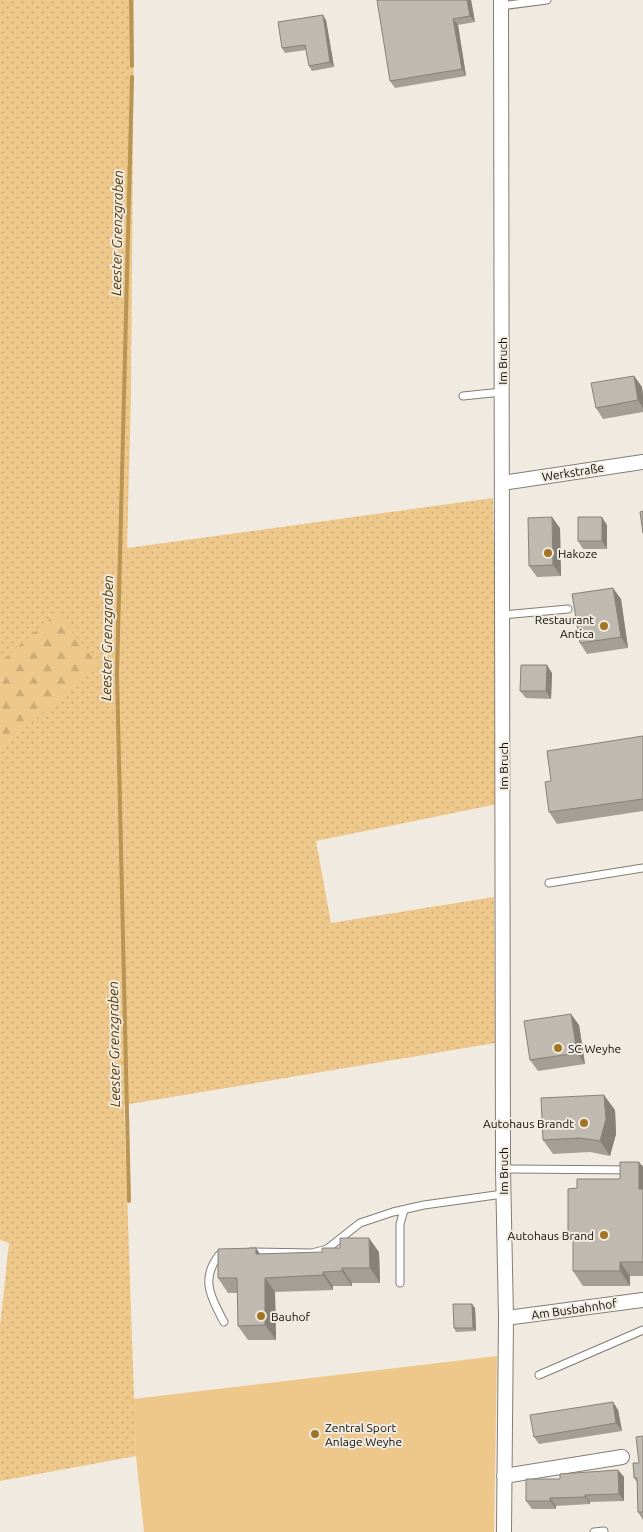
<svg xmlns="http://www.w3.org/2000/svg" width="643" height="1532" font-family="Ubuntu,sans-serif">
<style>
.grass{fill:url(#grass-dots)}
.forest{fill:url(#forest-firs)}
.green{fill:#edc88a}
.lines{fill:none;stroke-linecap:round;stroke-linejoin:round}
.stream{stroke:#ba9453;stroke-width:4}
.lane-casing{stroke:#837d74;stroke-width:9}
.street-casing{stroke:#837d74;stroke-width:16}
.lane{stroke:#fff;stroke-width:7}
.street{stroke:#fff;stroke-width:14}
.wall{fill:#a49f96}
.shaded-wall{fill:#86827a}
.building{fill:#bfb9af;stroke:#86827a}
.poi-dot{fill:#a07625;stroke:#f1eae0;stroke-width:2}
.labels{text-anchor:middle;dominant-baseline:central;stroke-width:4;stroke-linejoin:round;paint-order:stroke}
.street-label{font-size:12px;fill:#110f0b;stroke:#f1eae0}
.poi-label{font-size:12px;fill:#110f0b;stroke:#f1eae0;text-anchor:start}
.water-label{font-size:14px;font-style:italic;fill:#563c05;stroke:#f1eae0}
</style>
<defs>
<pattern id="grass-dots" width="8" height="8" patternUnits="userSpaceOnUse" patternTransform="scale(1.25)"><rect width="8" height="8" fill="#edc88a"/><path d="M2 2h.1M6 6h.1" fill="none" stroke="#caab76" stroke-width="1.8" stroke-linecap="round"/></pattern>
<pattern id="forest-firs" width="22" height="20" patternUnits="userSpaceOnUse" patternTransform="scale(1.25)"><rect width="22" height="20" fill="#edc88a"/><path d="M5 1l3.5 6h-7zM16 11l3.5 6h-7z" fill="#caab76"/></pattern>
</defs>
<rect width="100%" height="100%" fill="#f1eae0"/>
<path class="grass" d="M0 0H134L131 396 127 548 493 498 498 804 316 841 331 923 494 897 495 1043 124 1105 136 1456 0 1481V1326L9 1243 0 1240Z"/>
<path class="forest" d="M57 613 99 666 0 748V662Z"/>
<path class="green" d="M497 1356 494 1532H144L136 1456 133 1399Z"/>
<g class="lines">
<path class="stream" d="M131 0 132 66
M129 1201 117 674 132 77"/>
<g class="lane-casing">
<path id="lane" d="M501 6 547 0
M463 396 502 392
M503 615 568 609
M549 883 643 868
M503 1169 643 1170
M251 1252 312 1253 327 1249 360 1223 393 1212 424 1205 503 1194
M400 1283V1224L404 1210
M224 1322C211 1298 200 1279 219 1255L226 1254
M539 1375 643 1330
M594 1532 604 1531"/>
</g>
<g class="street-casing">
<path id="street" d="M501 0 503 1169 506 1318 504 1532
M502 483 643 462
M506 1318 643 1300
M504 1476 622 1457"/>
</g>
<use href="#lane" class="lane"/>
<use href="#street" class="street"/>
</g>
<path class="wall" d="M471 0 475 22 458 25 466 76 395 88 390 81Z
M326 20 334 67 312 71 309 66 306 50 285 53 282 48Z
M634 376 642 387 643 396V412L603 419 596 408Z
M607 525V549H583L578 541Z
M560 528 561 576 537 577 529 566Z
M621 599 628 648 587 654 580 643Z
M552 673 551 699 526 698 520 691Z
M643 736V811L557 824 549 812Z
M579 1025 585 1064 538 1071 530 1060Z
M615 1110 616 1134 610 1156 590 1152 553 1154 543 1140Z
M643 1167V1276H630V1286H583L573 1271V1241L568 1233 577 1188 620 1179Z
M256 1248 260 1254 379 1252 380 1283H352V1286H333V1290L275 1292 276 1340H248L238 1326 237 1293H228L218 1278Z
M475 1308 476 1331 456 1332 454 1328Z
M613 1402 618 1410 622 1431 539 1444 534 1437Z
M643 1436V1520L638 1512 637 1482 634 1478 639 1463Z
M618 1470 624 1477V1501L590 1502V1504L556 1506V1509H532L526 1501 560 1479Z"/>
<path class="shaded-wall" d="M467 0H471L475 22 470 16Z
M323 15 326 20 334 67 330 62Z
M453 19 458 25 466 76 462 69Z
M634 376 642 387 643 396V408L638 400Z
M552 517 560 528 561 576 553 565Z
M602 517 607 525V549L602 541Z
M613 588 621 599 628 648 621 637Z
M547 665 552 673 551 699 546 691Z
M571 1014 579 1025 585 1064 577 1053Z
M604 1095 615 1110 616 1134 610 1156 600 1141Z
M639 1162 643 1167V1194L639 1189Z
M369 1238 379 1252 380 1283 370 1268Z
M256 1248 266 1263 256 1254Z
M620 1262 630 1276V1286L620 1271Z
M342 1268 352 1283V1286L342 1271Z
M323 1272 333 1286V1290L323 1275Z
M265 1278 275 1292 276 1340 265 1325Z
M472 1304 475 1308 476 1331 473 1328Z
M613 1402 618 1410 622 1431 616 1423Z
M618 1470 624 1477V1501L619 1494Z
M585 1495 590 1502V1504L585 1497Z
M550 1498 556 1506V1509L550 1501Z"/>
<path class="building" d="M377 0H467L470 16 453 19 462 69 390 81Z
M323 15 330 62 309 66 305 45 282 48 278 22Z
M634 376 638 400 596 408 591 383Z
M643 511V533L640 512Z
M552 517 553 565 529 566 528 518Z
M578 517H602V541H578Z
M613 588 621 637 580 643 572 594Z
M521 665H547L546 691H520Z
M643 736V799L549 812 545 782 551 781 547 751Z
M571 1014 577 1053 530 1060 524 1021Z
M604 1095 606 1119 600 1141 580 1138 543 1140 541 1098Z
M620 1162H639V1189H643V1262H620V1271H573V1233H568V1189L577 1188V1179H620Z
M340 1238H369L370 1268H342V1271L323 1272V1275L265 1278V1325L238 1326 237 1278H218V1249L256 1248V1254L322 1252V1248H340Z
M453 1304H472L473 1328H454Z
M613 1402 616 1423 534 1437 530 1415Z
M643 1436V1512H638L637 1478H634L633 1463H639L636 1437Z
M618 1470 619 1494 585 1495V1497L550 1498V1501H526V1479H560V1474Z"/>
<g class="poi-dot">
<circle cx="548" cy="553" r="5"/>
<circle cx="604" cy="626" r="5"/>
<circle cx="558" cy="1048" r="5"/>
<circle cx="584" cy="1123" r="5"/>
<circle cx="604" cy="1235" r="5"/>
<circle cx="261" cy="1316" r="5"/>
<circle cx="315" cy="1434" r="5"/>
</g>
<g class="labels">
<g class="street-label">
<text transform="translate(502 361) rotate(-90)">Im Bruch</text>
<text transform="translate(573 472) rotate(-9)">Werkstraße</text>
<text transform="translate(503 766) rotate(-90)">Im Bruch</text>
<text transform="translate(503 1171) rotate(-90)">Im Bruch</text>
<text transform="translate(574 1309) rotate(-8)">Am Busbahnhof</text>
</g>
<g class="poi-label">
<text x="558" y="553">Hakoze</text>
<text x="594" y="619" text-anchor="end">Restaurant<tspan x="594" dy="14">Antica</tspan></text>
<text x="568" y="1048">SC Weyhe</text>
<text x="574" y="1123" text-anchor="end">Autohaus Brandt</text>
<text x="594" y="1235" text-anchor="end">Autohaus Brand</text>
<text x="271" y="1316">Bauhof</text>
<text x="325" y="1427">Zentral Sport<tspan x="325" dy="14">Anlage Weyhe</tspan></text>
</g>
<g class="water-label">
<text transform="translate(117 233) rotate(-89)">Leester Grenzgraben</text>
<text transform="translate(107 638) rotate(-89)">Leester Grenzgraben</text>
<text transform="translate(114 1044) rotate(-91)">Leester Grenzgraben</text>
</g>
</g>
</svg>
